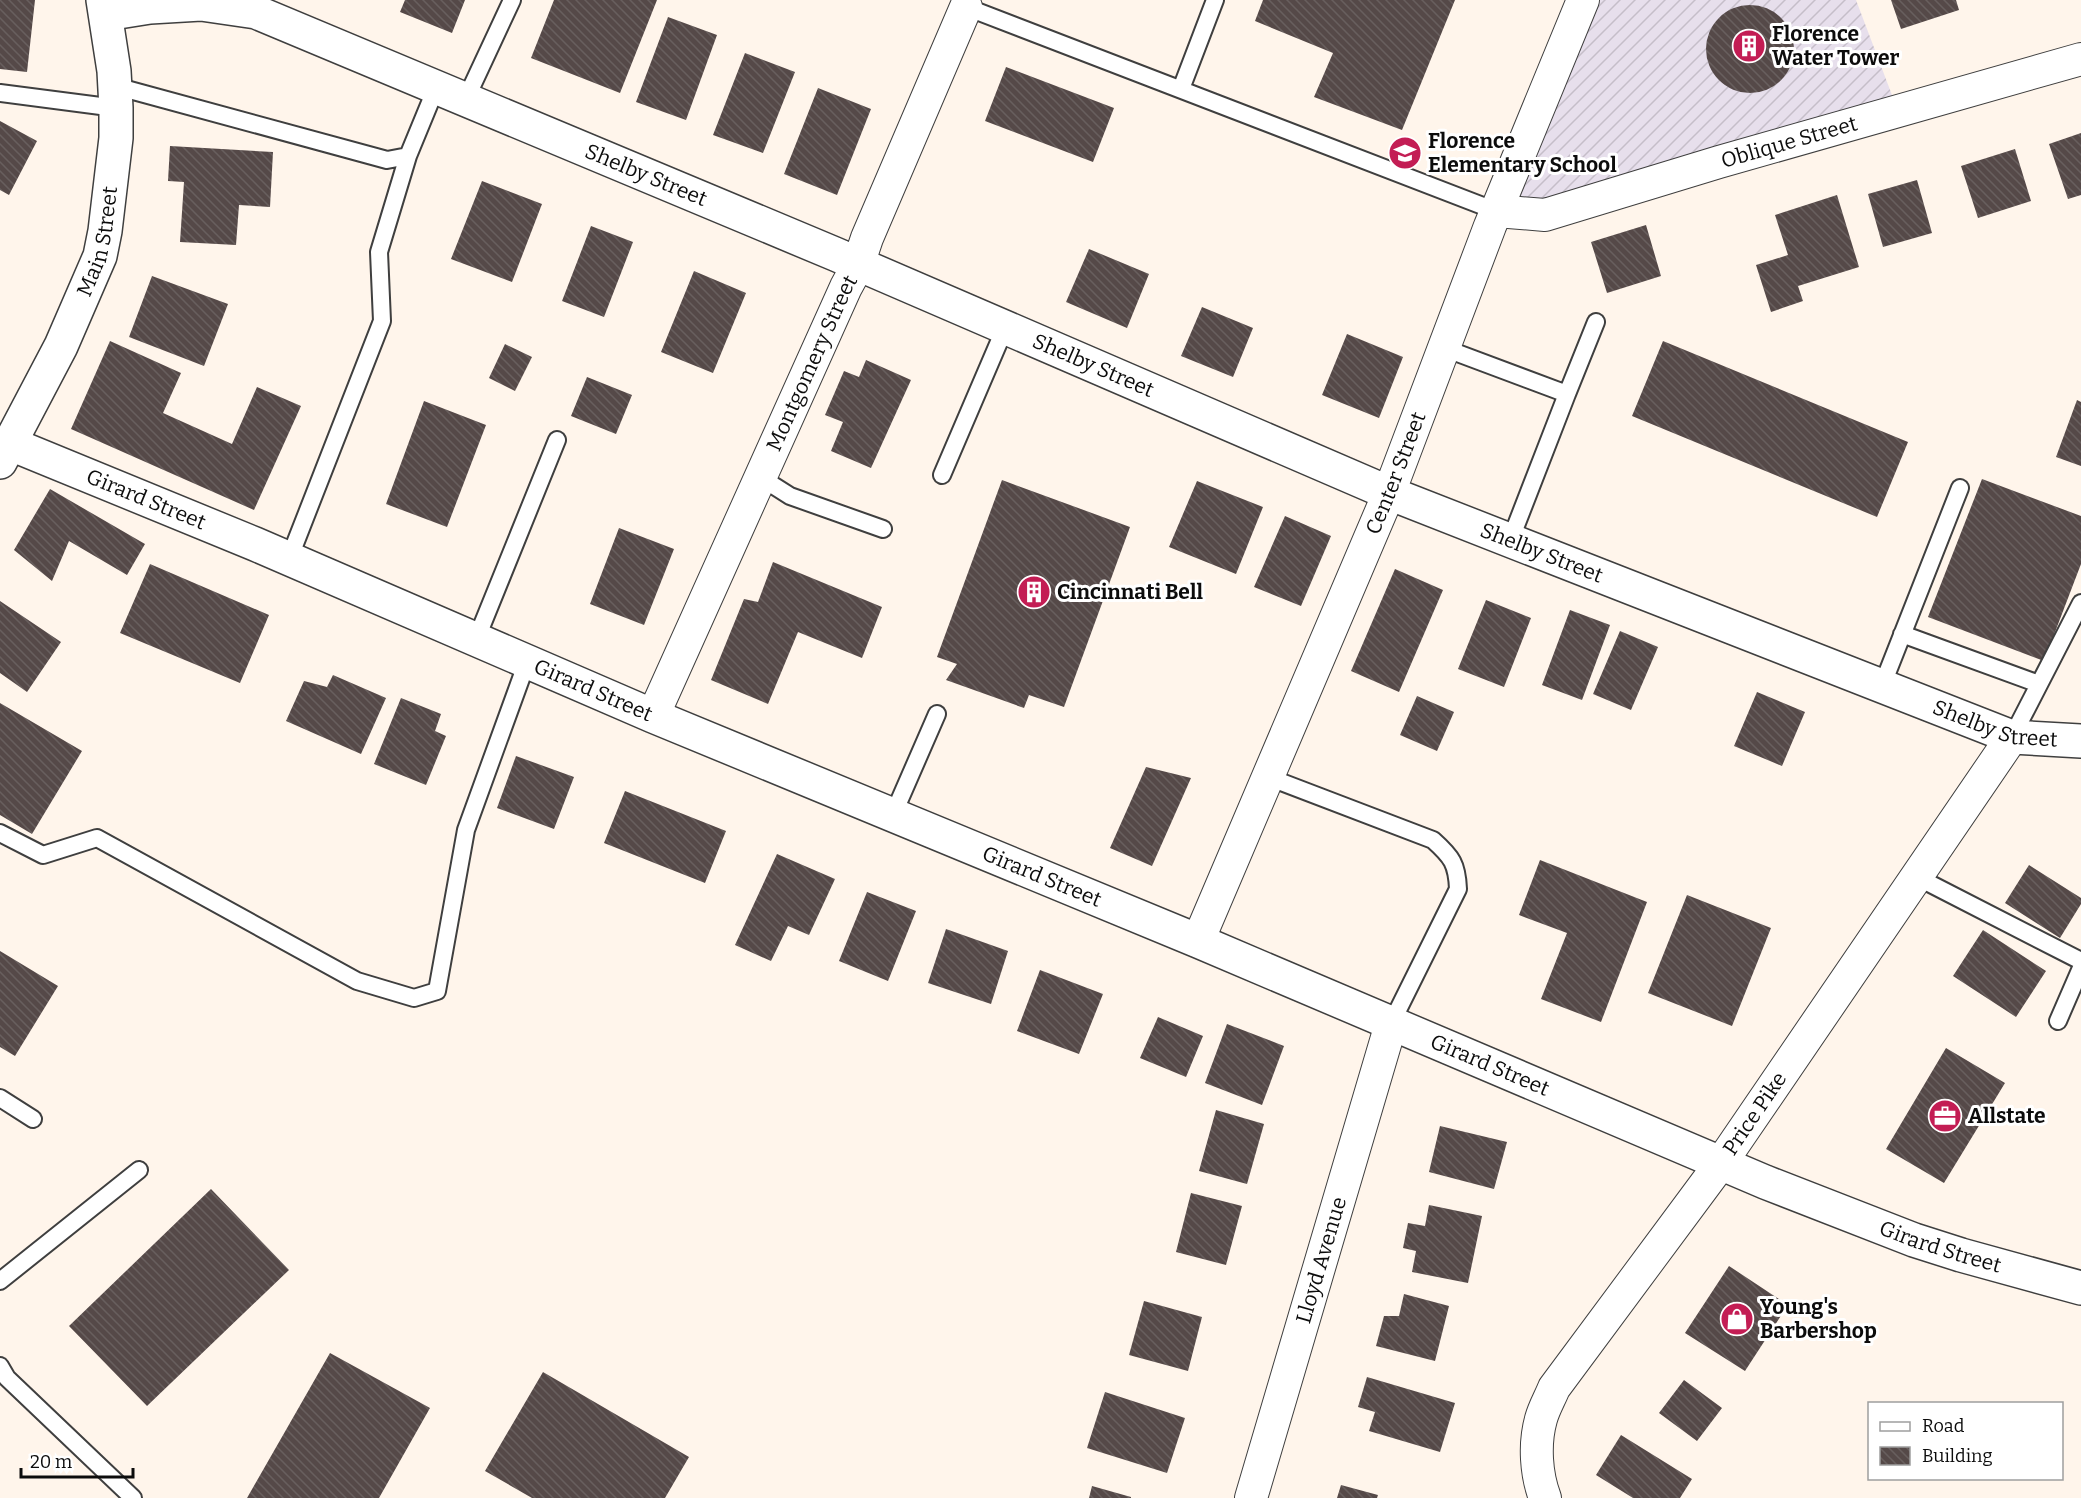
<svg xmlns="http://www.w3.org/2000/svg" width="2081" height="1498" font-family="Bitter,serif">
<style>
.industrial{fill:url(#industrial-furrows)}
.building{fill:url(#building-back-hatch)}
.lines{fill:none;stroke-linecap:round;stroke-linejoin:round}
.service-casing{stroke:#3f3f3f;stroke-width:20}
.minor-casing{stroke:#3f3f3f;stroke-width:34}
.tertiary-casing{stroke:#3f3f3f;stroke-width:36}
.service{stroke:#fff;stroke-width:16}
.minor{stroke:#fff;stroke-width:32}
.tertiary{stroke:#fff;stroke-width:33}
.labels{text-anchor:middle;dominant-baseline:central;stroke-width:6;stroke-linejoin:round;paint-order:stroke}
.poi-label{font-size:21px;font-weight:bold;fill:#0c0c0c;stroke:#fff;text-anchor:start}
.street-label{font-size:21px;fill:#0c0c0c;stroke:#fff}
</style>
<defs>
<pattern id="industrial-furrows" width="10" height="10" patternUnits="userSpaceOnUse" patternTransform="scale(1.5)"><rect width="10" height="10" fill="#e7dfec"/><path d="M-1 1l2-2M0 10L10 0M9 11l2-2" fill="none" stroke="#c5bec9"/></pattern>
<pattern id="building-back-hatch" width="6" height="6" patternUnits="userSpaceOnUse" patternTransform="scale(1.5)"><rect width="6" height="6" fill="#554948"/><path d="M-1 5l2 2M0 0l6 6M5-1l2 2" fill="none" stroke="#685f5e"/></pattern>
</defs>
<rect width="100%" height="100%" fill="#fff5eb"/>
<path class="industrial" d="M1583 0H1856L1898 111 1490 226Z"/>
<path class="building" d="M0 0H35L27 72 0 69Z
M405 0H465L452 33 400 12Z
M554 0H657L620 93 531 58Z
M1263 0H1455L1402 130 1314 97 1333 53 1255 21Z
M1891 0H1956L1959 10 1901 29Z
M1706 49a44 44 0 1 1 88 0a44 44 0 1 1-88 0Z
M668 17 717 35 686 120 636 102Z
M745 53 795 72 763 153 713 135Z
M1006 67 1114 108 1093 162 985 121Z
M818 88 871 109 837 195 784 174Z
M0 121 37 141 9 195 0 190Z
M2081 133V195L2068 199 2049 144Z
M170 146 273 152 270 207 239 205 236 245 180 242 184 182 168 181Z
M2015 149 2031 201 1978 218 1961 166Z
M1917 180 1932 233 1883 247 1868 194Z
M482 181 542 204 512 282 451 259Z
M1837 195 1859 267 1798 286 1803 301 1771 312 1756 265 1788 255 1775 215Z
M1646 225 1661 276 1607 293 1591 242Z
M591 226 633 242 604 317 562 301Z
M1089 249 1149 274 1127 328 1066 302Z
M694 271 746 293 713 373 661 352Z
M152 276 228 304 204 366 129 337Z
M1202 307 1253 328 1233 377 1181 356Z
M1347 334 1403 357 1379 418 1322 395Z
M110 341 181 373 163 413 232 444 257 387 301 406 254 510 71 429Z
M1663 341 1908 442 1877 517 1632 416Z
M505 344 532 357 515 391 489 378Z
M866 360 911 380 871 468 831 451 843 422 825 415 844 371 859 377Z
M587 377 632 395 616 434 571 416Z
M2077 400 2081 402V466L2056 457Z
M424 401 486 425 447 527 386 504Z
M1982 479 2081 516V564L2044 661 1928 617Z
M1002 480 1130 527 1064 707 1029 695 1024 708 946 680 957 664 937 657Z
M1197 481 1263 507 1236 574 1169 547Z
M50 489 145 544 127 575 69 541 52 581 14 550Z
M1285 516 1331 536 1301 606 1254 587Z
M619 528 674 549 644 625 590 604Z
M773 562 882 607 862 658 798 632 768 704 711 680 744 599 758 602Z
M150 564 269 615 240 683 120 633Z
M1395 569 1443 590 1399 692 1351 671Z
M1486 600 1531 618 1504 687 1458 669Z
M0 601 61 642 27 692 0 673Z
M1570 610 1610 625 1582 700 1542 685Z
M1620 631 1658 647 1631 710 1593 694Z
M333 675 386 698 361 754 286 721 304 681 327 687Z
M1757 692 1805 712 1782 766 1734 746Z
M1417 696 1454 712 1437 751 1400 735Z
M401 698 441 714 435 731 446 736 426 785 374 764Z
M0 703 82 751 32 834 0 815Z
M516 756 574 777 554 829 497 808Z
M1146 767 1191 778 1152 866 1110 848Z
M625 791 726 831 705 883 604 843Z
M777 854 835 879 809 935 788 926 771 961 735 945Z
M1540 860 1647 902 1601 1022 1541 999 1567 933 1519 915Z
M2029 865 2081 898V904L2060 938 2005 903Z
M867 892 916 911 888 981 839 961Z
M1687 895 1771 928 1732 1026 1648 993Z
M946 929 1008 951 991 1004 928 983Z
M1983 930 2046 971 2016 1017 1953 976Z
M0 951 58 986 15 1056 0 1047Z
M1040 970 1103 994 1079 1054 1017 1031Z
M1158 1017 1203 1036 1186 1077 1140 1058Z
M1227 1024 1284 1046 1262 1105 1205 1083Z
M1946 1048 2005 1083 1944 1183 1886 1149Z
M1216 1110 1264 1124 1247 1184 1199 1171Z
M1440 1126 1507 1142 1494 1189 1429 1172Z
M211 1189 289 1270 147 1406 69 1326Z
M1191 1193 1242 1206 1226 1265 1176 1252Z
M1429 1205 1482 1216 1468 1283 1412 1272 1416 1251 1403 1248 1408 1223 1425 1226Z
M1729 1266 1788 1305 1745 1371 1685 1333Z
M1404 1294 1449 1306 1435 1361 1376 1346 1384 1316H1399Z
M1144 1301 1202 1317 1188 1371 1129 1355Z
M330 1353 430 1408 379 1498H247Z
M543 1372 689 1457 665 1498H532L485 1471Z
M1367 1377 1455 1403 1440 1452 1369 1431 1375 1412 1358 1407Z
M1684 1380 1722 1408 1697 1441 1659 1413Z
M1105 1392 1185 1418 1167 1473 1087 1448Z
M1621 1435 1692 1479 1680 1498H1633L1596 1475Z
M1341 1485 1378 1495 1377 1498H1337Z
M1092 1486 1131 1497V1498H1089Z"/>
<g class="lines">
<g class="service-casing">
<path id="service" d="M968 0 966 7 1496 211
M115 86 387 160 408 156 436 88
M1181 89 1215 0
M0 93 116 108
M465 101 512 0
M1444 348 1567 394 1510 541
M1567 394 1596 322
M942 475 1005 328
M760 477 790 496 883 529
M289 559 382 321 379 252 408 156
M1902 634 2039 684
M476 640 557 440
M1882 686 1960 488
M2012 737 2081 603
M1268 777 1433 840C1452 857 1457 864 1458 889L1391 1024
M893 815 937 714
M0 833 43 855 97 838 357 981 414 998 437 991 466 830 527 662
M1917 877 2081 961
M2058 1021 2081 968
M0 1098 33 1119
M0 1281 139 1170
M0 1366 7 1378 133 1498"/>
</g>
<g class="minor-casing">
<g id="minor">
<path id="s1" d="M1496 211 1545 215 1719 162 2081 59"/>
<path id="s2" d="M653 716 846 287 858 265 867 238 966 7"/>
<path id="s3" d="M1198 941 1389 493 1490 226 1583 0"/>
<path id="s4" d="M1251 1498 1391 1024"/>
<path id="s5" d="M1545 1498C1536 1474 1534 1444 1541 1419 1544 1408 1550 1398 1554 1388L1721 1163 2012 737"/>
</g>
</g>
<g class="tertiary-casing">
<g id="tertiary">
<path id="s6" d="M106 14 150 7 201 4 256 12 835 254 1389 493 2012 737 2081 741"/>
<path id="s7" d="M11 444 255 544 653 716 1198 941 1765 1182 1914 1240 1961 1255 2081 1288"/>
<path id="s8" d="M0 462 61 346 100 256 105 231 116 138V108L114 71 103 0"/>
</g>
</g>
<use href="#service" class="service"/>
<use href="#minor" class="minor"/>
<use href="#tertiary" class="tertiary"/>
</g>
<defs>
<g id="building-disc" transform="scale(1.725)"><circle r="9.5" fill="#c31d54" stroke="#fff"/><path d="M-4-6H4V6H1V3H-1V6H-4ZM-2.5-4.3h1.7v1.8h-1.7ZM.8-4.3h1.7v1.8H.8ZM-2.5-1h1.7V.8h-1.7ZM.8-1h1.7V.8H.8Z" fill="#fff"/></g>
<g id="school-disc" transform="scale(1.725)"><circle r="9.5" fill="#c31d54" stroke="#fff"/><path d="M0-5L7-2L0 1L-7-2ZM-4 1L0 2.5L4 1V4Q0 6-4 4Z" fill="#fff"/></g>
<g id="office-disc" transform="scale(1.725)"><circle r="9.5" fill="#c31d54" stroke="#fff"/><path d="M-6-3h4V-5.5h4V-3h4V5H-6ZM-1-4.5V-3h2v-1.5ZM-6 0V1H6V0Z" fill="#fff"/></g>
<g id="shop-disc" transform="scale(1.725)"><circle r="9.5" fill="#c31d54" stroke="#fff"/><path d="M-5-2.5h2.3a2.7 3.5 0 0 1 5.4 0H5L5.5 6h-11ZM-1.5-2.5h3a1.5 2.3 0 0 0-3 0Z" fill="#fff"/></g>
</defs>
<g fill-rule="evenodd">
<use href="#building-disc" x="1749" y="46"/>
<use href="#school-disc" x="1405" y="153"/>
<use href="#building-disc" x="1034" y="592"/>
<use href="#office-disc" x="1945" y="1116"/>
<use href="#shop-disc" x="1737" y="1319"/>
</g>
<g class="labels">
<g class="poi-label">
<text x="1772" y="34">Florence<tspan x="1772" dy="24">Water Tower</tspan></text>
<text x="1428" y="141">Florence<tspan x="1428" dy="24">Elementary School</tspan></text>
<text x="1057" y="592">Cincinnati Bell</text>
<text x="1968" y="1116">Allstate</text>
<text x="1760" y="1307">Young's<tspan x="1760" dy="24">Barbershop</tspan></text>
</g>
<g class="street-label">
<text stroke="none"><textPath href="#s1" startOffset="304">Oblique Street</textPath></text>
<text stroke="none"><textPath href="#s6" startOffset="574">Shelby Street</textPath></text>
<text stroke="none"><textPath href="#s8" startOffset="243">Main Street</textPath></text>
<text stroke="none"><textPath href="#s2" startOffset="387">Montgomery Street</textPath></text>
<text stroke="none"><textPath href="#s6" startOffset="1060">Shelby Street</textPath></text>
<text stroke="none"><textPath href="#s3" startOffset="508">Center Street</textPath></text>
<text stroke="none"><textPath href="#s7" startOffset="146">Girard Street</textPath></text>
<text stroke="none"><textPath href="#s6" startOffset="1546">Shelby Street</textPath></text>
<text stroke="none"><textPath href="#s7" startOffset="632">Girard Street</textPath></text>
<text stroke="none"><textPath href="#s6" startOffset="2032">Shelby Street</textPath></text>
<text stroke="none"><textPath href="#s7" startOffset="1118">Girard Street</textPath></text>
<text stroke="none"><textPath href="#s7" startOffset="1604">Girard Street</textPath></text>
<text stroke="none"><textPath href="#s5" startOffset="454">Price Pike</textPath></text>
<text stroke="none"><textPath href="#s7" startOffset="2090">Girard Street</textPath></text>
<text stroke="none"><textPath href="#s4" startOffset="248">Lloyd Avenue</textPath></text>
</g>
</g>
<rect x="1868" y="1402" width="195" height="78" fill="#ffffff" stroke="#9e9e9e" stroke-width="1.5"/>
<rect x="1880" y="1422" width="30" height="9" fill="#ffffff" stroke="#9e9e9e" stroke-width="1.5"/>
<text x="1922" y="1432" font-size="18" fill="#0c0c0c">Road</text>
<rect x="1880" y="1447" width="30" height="18" fill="url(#building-back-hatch)" stroke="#9e9e9e" stroke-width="1.5"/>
<text x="1922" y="1462" font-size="18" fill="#0c0c0c">Building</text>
<path d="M21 1468v9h112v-9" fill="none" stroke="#0c0c0c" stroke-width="3"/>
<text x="30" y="1468" font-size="18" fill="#0c0c0c" stroke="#ffffff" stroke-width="4.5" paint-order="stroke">20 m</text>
</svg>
